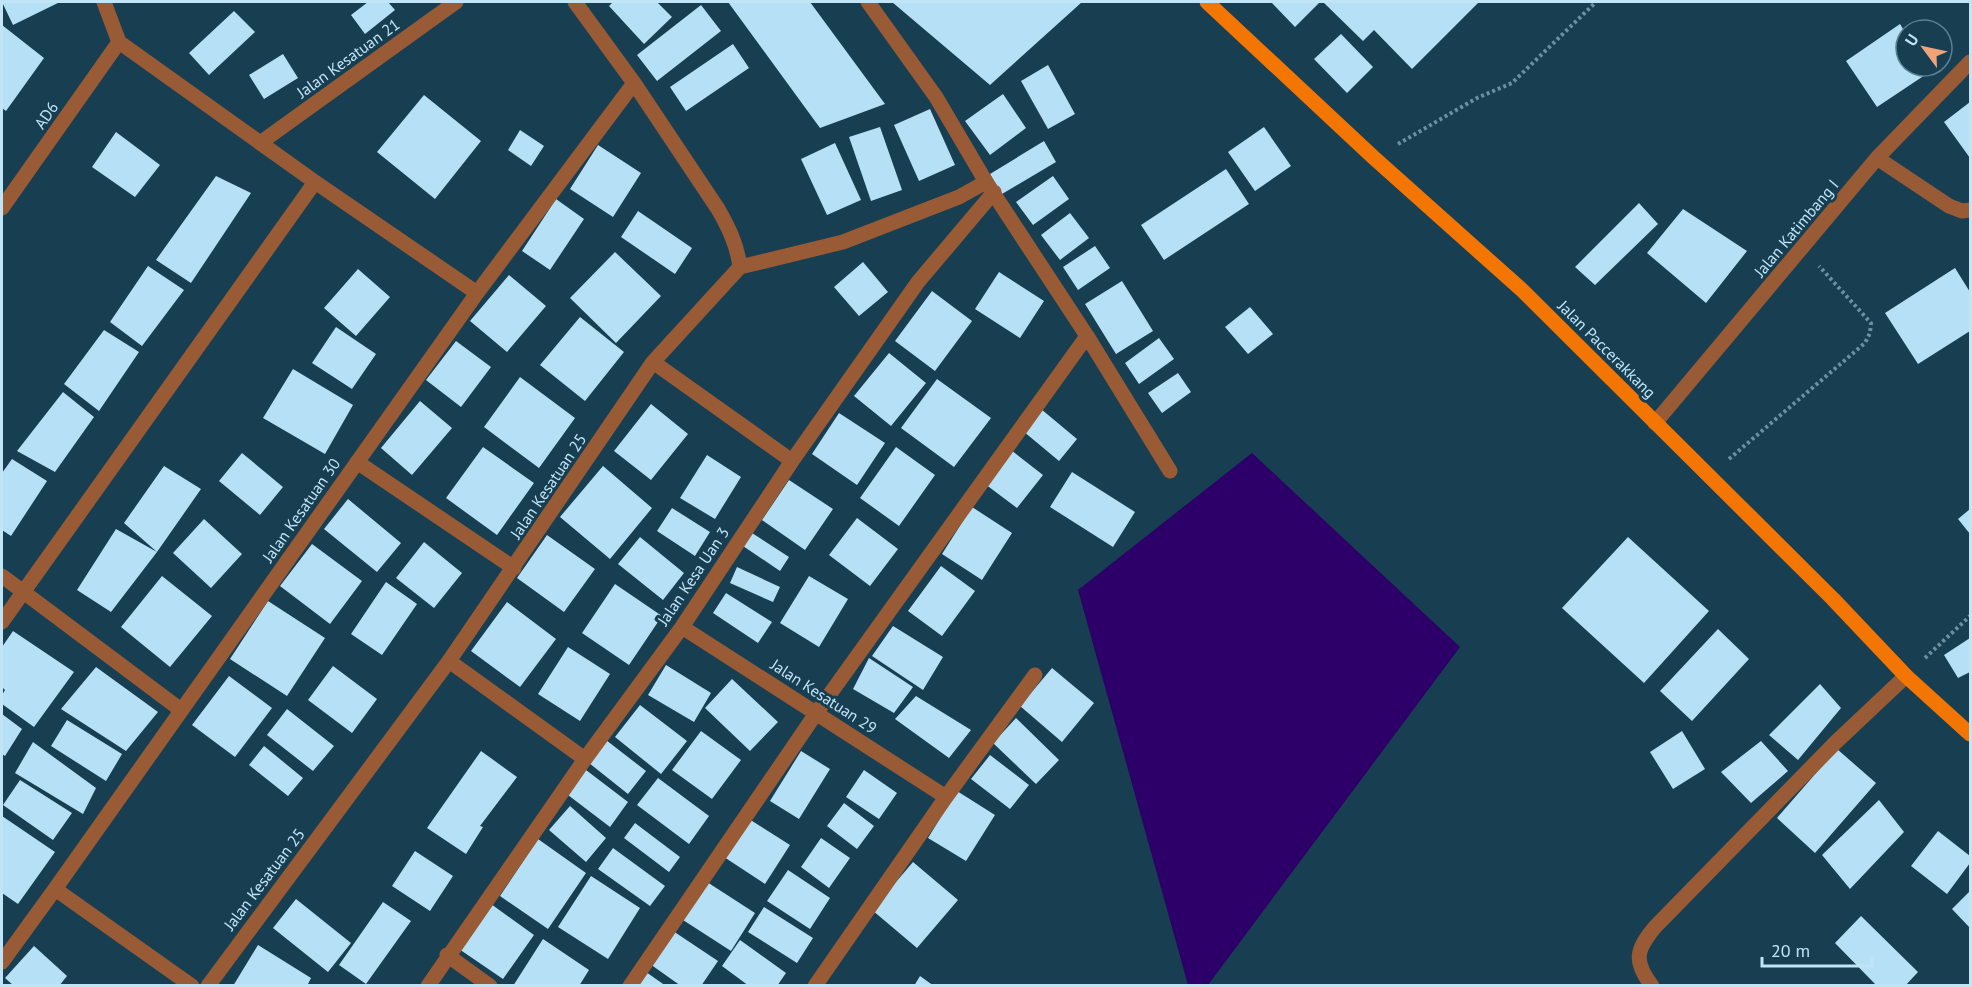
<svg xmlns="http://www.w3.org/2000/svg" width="1972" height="987" font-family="'PT Sans',sans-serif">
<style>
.water{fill:#2c0068}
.building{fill:#b5e0f6}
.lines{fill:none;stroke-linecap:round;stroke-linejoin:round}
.path{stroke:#6b90a3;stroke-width:4;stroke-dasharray:3 3;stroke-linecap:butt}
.minor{stroke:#985b35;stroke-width:15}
.major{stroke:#f37603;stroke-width:15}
.labels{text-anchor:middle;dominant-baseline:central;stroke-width:6;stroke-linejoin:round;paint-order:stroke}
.street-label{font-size:16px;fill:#c1e4f7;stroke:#173e51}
</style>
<rect width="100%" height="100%" fill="#173e51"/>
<path class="water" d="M1252 453 1460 647 1208 985H1188L1078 590Z"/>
<path class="building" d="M2 2H60L13 25Z
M368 2H388L395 10 365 34 351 15Z
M613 2H657L672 17 644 44 609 6Z
M728 2H810L885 104 820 128Z
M892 2H1082L990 85Z
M1271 2H1320L1295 27Z
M1323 2H1479L1412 69 1374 30 1363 41Z
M701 5 721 31 657 81 637 55Z
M234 11 255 32 209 75 189 53Z
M1900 24 1906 34V66H1928L1931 71 1877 107 1846 61Z
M2 25 44 58 6 111 2 108Z
M1341 34 1373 67 1347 93 1314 59Z
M733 44 749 68 686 111 670 87Z
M283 54 298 78 264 99 249 75Z
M1048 65 1075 114 1048 129 1021 81Z
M1003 94 1026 128 990 155 965 121Z
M424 95 481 141 435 199 377 152Z
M1970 102V158L1944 122Z
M930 109 955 165 919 181 894 125Z
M880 127 902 190 871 201 849 137Z
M1264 127 1291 166 1255 191 1228 152Z
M520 130 544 146 531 166 508 150Z
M116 132 160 165 135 197 92 167Z
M1044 141 1056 162 1002 194 990 174Z
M835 143 861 200 827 215 801 159Z
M598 145 641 173 613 217 570 189Z
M1226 169 1249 204 1164 260 1141 225Z
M216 176 251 193 191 283 156 260Z
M1053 176 1069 199 1033 225 1016 202Z
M556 199 584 219 550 270 522 251Z
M1639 203 1658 224 1595 285 1575 267Z
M1683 209 1747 251 1706 303 1647 253Z
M638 211 692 248 675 274 621 237Z
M1070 213 1089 238 1060 260 1041 235Z
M1095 246 1110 268 1078 290 1063 267Z
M615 252 661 296 616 343 570 298Z
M863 262 888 292 859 316 834 287Z
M148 266 184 290 142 346 110 322Z
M1955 268 1970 292V331L1918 364 1885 313Z
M358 269 390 297 356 336 324 308Z
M999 272 1044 301 1020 338 975 309Z
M509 275 546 306 507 352 470 321Z
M1122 281 1153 331 1116 354 1085 304Z
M932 291 972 321 935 371 895 341Z
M1250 307 1273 334 1248 354 1225 327Z
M580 317 624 352 585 401 540 365Z
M336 327 376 354 352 389 312 363Z
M104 330 139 352 99 411 64 384Z
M1159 338 1174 359 1139 384 1125 363Z
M456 341 491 367 461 407 426 380Z
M889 353 926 383 891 426 854 396Z
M293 369 353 405 325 454 263 418Z
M1178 373 1191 392 1162 413 1148 393Z
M520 377 575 418 539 468 484 427Z
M937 379 991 418 954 467 901 428Z
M63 392 94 417 55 472 17 451Z
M420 401 452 428 412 475 381 448Z
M651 404 688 434 651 480 614 451Z
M1041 409 1077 439 1059 461 1023 431Z
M839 413 885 443 857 485 812 454Z
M483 447 534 483 497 535 446 498Z
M896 447 935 475 899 526 860 498Z
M1011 450 1043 475 1017 508 985 484Z
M242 453 283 487 260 515 219 481Z
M707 455 741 477 715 519 680 498Z
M12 459 47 481 11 536 2 530V473Z
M164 466 201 489 157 552 111 612 77 590 116 529 157 552 124 523Z
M603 466 652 508 610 559 560 517Z
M1072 472 1135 512 1113 547 1050 507Z
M789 480 833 509 805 550 762 520Z
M348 499 401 543 377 572 324 529Z
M972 507 1012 533 982 580 942 554Z
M672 508 710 532 695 556 657 531Z
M1970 509V534L1958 519Z
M857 518 898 549 870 586 829 555Z
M204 519 242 554 211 588 173 553Z
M752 533 789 557 780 571 743 546Z
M547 535 595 569 564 612 517 578Z
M640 537 684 573 663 600 618 564Z
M1628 537 1709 611 1644 683 1562 608Z
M424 542 462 573 434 608 396 578Z
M312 544 362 581 330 624 280 586Z
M941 566 975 591 942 636 908 611Z
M737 567 780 587 773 602 730 583Z
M162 576 212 616 170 667 121 627Z
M809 576 848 599 819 647 780 623Z
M386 582 417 604 382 655 351 634Z
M615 584 662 616 629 665 582 633Z
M726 593 772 622 758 643 713 613Z
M268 601 325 638 287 696 230 659Z
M507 602 556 639 520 687 471 651Z
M893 626 943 657 923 690 872 656Z
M1718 629 1749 659 1692 721 1660 691Z
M13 631 74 672 34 727 2 704V695L5 690 2 687V647Z
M1970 638V672L1958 678 1944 655Z
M568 647 610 674 580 721 538 694Z
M869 658 913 687 894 713 853 689Z
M666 665 711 693 694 722 648 695Z
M333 666 377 699 352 733 308 700Z
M96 667 158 712 126 751 61 709Z
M1052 668 1094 703 1062 742 1020 706Z
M229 676 272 708 235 757 192 725Z
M732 679 778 722 750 751 705 708Z
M1820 684 1841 708 1798 760 1769 735Z
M916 696 971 730 949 758 895 719Z
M640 705 687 741 661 774 615 737Z
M287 709 334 746 313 771 267 735Z
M2 714 22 729 5 756 2 754Z
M1016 718 1059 760 1036 784 993 743Z
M67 720 122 754 106 781 51 746Z
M701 731 741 760 712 799 672 770Z
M1682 731 1705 769 1673 789 1650 752Z
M606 740 646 771 628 794 589 763Z
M1761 741 1788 771 1751 803 1721 772Z
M33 742 96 788 83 814 15 773Z
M264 746 303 778 288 796 249 765Z
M1837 749 1876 783 1815 853 1777 818Z
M481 751 517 777 480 826 483 827 466 854 427 828Z
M801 751 830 769 799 819 770 801Z
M990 755 1029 785 1010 809 971 779Z
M586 770 628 802 610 827 568 795Z
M864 770 897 793 879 819 846 797Z
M658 778 709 816 689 844 637 805Z
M20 780 72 813 53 840 3 805Z
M957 791 995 815 966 861 928 838Z
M1879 800 1904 832 1850 889 1822 855Z
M844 803 874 826 857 849 827 826Z
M570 806 606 838 586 862 549 830Z
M2 816 55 852 18 904 2 893Z
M749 819 790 845 765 884 724 857Z
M635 823 680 857 669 872 624 838Z
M1938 831 1970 856V863L1947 894 1911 866Z
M821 838 850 858 829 888 801 867Z
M538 839 586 873 548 929 500 896Z
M613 848 665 886 650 906 598 869Z
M415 851 453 876 430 911 392 886Z
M913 862 958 900 917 948 872 910Z
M788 870 830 898 810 929 767 901Z
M591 876 640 908 608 959 558 927Z
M707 882 755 913 731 951 683 920Z
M1970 891V928L1952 909Z
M296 899 351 943 328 972 273 928Z
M383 902 411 921 366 984 339 965Z
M491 904 534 935 503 979 459 949Z
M764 907 813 938 797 963 748 932Z
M1861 916 1918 972 1905 986H1877L1835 943Z
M673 931 718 961 701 986H681L650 964Z
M543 939 589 970 579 986H513Z
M740 940 786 973 777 986H749L722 966Z
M258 945 311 978 307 986H233Z
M34 946 67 976 59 986H14L5 978Z
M646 972 666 986H637Z
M920 976 934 986H914Z"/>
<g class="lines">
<path class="path" d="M1398 144 1477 98 1512 83 1596 2
M1729 459 1865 343 1870 333 1871 323 1819 266
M1925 658 1970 616"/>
<path class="minor" d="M104 2 119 42 315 182 477 293
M868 2 936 97 986 182 1087 336 1170 471
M260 143 456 2
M1877 158 1949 206 1962 211 1970 210
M2 208 119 42
M740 267 843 242 959 197 986 182
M653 362 792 461
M1655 423 1877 158 1970 62
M357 462 514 568
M2 576 181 710
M2 622 315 182
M682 627 946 797
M449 661 585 759
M55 889 192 986
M447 955 490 986
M2 962 55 889 477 293 634 83
M208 986 449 661 653 362 740 267C737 245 729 228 718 209L634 83 575 2
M428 986 585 759 682 627 792 461 918 282 994 192
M630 986 817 712 1087 336
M815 986 946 797 1035 675
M1652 986C1633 961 1636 950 1655 927L1836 742 1906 676"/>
<path class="major" d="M1207 2 1373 157 1523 291 1833 599 1906 676 1970 734"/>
</g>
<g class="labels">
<g class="street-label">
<text transform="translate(348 58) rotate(-36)">Jalan Kesatuan 21</text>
<text transform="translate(46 115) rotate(-55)">AD6</text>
<text transform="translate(1796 228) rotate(-50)">Jalan Katimbang I</text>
<text transform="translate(1607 349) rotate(45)">Jalan Paccerakkang</text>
<text transform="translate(548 486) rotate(-56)">Jalan Kesatuan 25</text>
<text transform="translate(301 510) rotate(-55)">Jalan Kesatuan 30</text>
<text transform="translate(693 576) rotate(-56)">Jalan Kesa Uan 3</text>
<text transform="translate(824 696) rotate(33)">Jalan Kesatuan 29</text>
<text transform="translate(264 879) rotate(-53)">Jalan Kesatuan 25</text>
</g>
</g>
<rect width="1972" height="987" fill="none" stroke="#c1e4f7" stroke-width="6"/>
<g transform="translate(1924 48) rotate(303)"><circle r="28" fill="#173e51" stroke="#5b8093" stroke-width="1.5"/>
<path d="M0-4.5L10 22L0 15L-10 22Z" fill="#efa376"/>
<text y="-9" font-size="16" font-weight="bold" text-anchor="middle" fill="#c1e4f7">U</text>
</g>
<path d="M1762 957v9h110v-9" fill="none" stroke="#c1e4f7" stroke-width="3"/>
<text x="1771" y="957" font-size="18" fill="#c1e4f7" stroke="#173e51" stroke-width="4.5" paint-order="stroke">20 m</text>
</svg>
